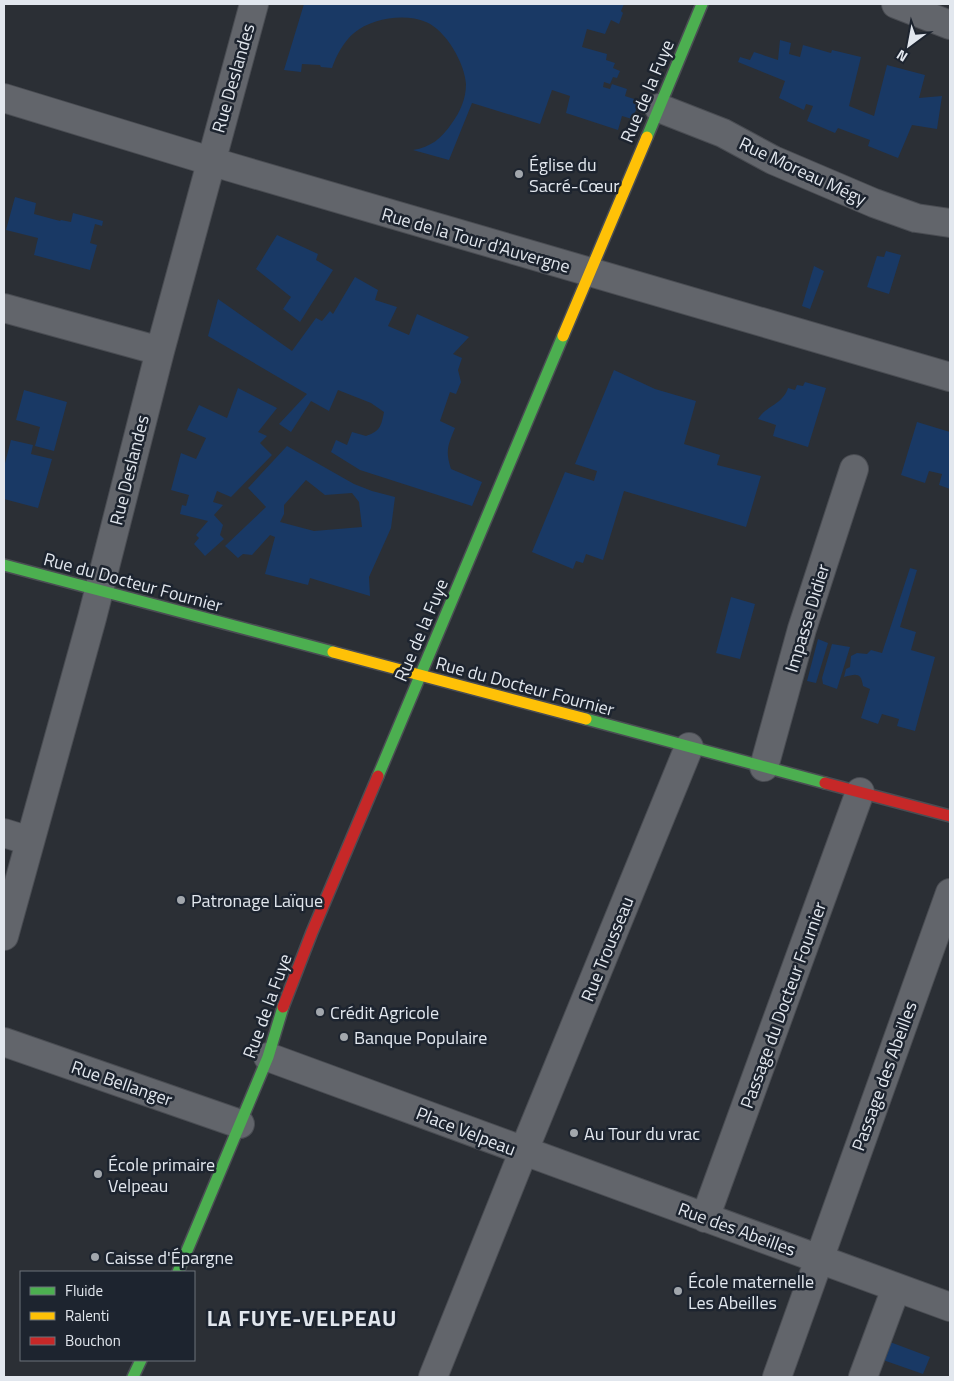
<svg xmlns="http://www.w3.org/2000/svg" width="954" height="1381" font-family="'Titillium Web',sans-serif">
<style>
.green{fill:#193965;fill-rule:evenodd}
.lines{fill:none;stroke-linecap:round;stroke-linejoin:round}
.street-casing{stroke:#4a4d53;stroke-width:30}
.fast-casing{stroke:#4a4d53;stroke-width:14}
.slow-casing{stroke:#4a4d53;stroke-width:14}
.jam-casing{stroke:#4a4d53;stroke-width:14}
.street{stroke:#62656b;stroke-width:28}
.fast{stroke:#4caf50;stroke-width:11}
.slow{stroke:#ffc107;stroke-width:11}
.jam{stroke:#c62828;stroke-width:11}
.poi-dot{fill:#a2a7ad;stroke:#1d242f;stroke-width:2}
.labels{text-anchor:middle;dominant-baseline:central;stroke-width:5;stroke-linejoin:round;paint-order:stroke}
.street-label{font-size:18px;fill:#e2e7ee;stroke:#1d242f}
.poi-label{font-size:18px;fill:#e2e7ee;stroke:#1d242f;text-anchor:start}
.district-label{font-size:22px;font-weight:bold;letter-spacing:1px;fill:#e2e7ee;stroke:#1d242f}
</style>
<rect width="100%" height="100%" fill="#2b2f35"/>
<path class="green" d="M304 4H624L621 11 623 13 619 24 611 20 605 34 587 29 582 47 607 54 606 60 615 63 613 68 620 71 617 78 613 77 610 84 604 82 603 87 610 89 612 84 627 89 625 96 640 101 632 119 622 116 618 130 566 113 570 96 552 90 540 124 472 103 449 160 413 150C431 147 441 139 452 123 460 112 466 99 466 84 465 64 446 30 426 22 405 13 372 18 354 33 344 41 336 56 332 68L321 67 320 65 302 64 301 72 284 70Z
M780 40 791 43 789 54 800 57 803 45 831 53 832 50 861 57 849 106 874 116 887 65 925 75 919 98 942 96 937 129 912 125 898 158 868 146 870 140 838 128 835 133 807 121 813 106 806 104 804 110 779 98 785 81 738 62 740 57 750 60 754 52 778 60Z
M15 197 36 203 34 214 60 221 61 220 71 222 73 213 103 221 102 226 95 224 90 243 97 245 90 270 34 255 38 238 6 230Z
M277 235 318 254 316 260 333 270 300 322 283 309 291 297 256 269Z
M886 251 901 255 889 294 867 287 877 256 884 257Z
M814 266 824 271 810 309 802 306Z
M355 277 378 290 375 300 397 307 388 326 409 335 417 314 469 337 453 354 462 358 458 370 461 382 456 394 450 392 440 421 455 428C448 445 445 451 451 469L482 482 472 506 360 470 331 452 336 440 347 445 352 432 366 436C380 431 381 427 384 412L371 403 338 390 329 411 311 401 291 432 279 424 307 394 208 336 218 299 292 351 316 318 322 321 330 311 333 314Z
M614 370 655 389 696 401 684 444 720 455 717 465 761 476 746 527 624 491 603 560 586 554 583 563 576 561 573 569 532 552 565 472 594 481 597 471 575 464Z
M805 382 826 388 808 447 773 436 776 425 758 419C766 406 783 404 788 388L795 390 797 385 803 386Z
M238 388 277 408 258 432 267 436 260 443 272 455 231 497 217 491 213 502 223 505 214 515 223 525 220 535 224 539 205 556 194 544 199 538 196 535 208 521 180 514 182 505 186 506 189 495 171 490 181 453 196 459 206 438 187 430 199 405 227 418Z
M24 390 67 402 54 451 35 446 40 427 16 420Z
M917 422 950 432V489L939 485 942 474 929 471 925 483 901 475Z
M11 440 33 445 31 454 52 459 38 508 4 499V467Z
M287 446 354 484 372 491 395 497 391 528 369 577 370 596 310 578 308 585 265 574 275 537 270 535 252 555 243 554 238 558 225 546 266 507 248 488ZM306 480 325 495 352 493 359 502 362 527 314 531 280 522 284 514V505Z
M910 568 917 570 900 627 916 632 911 650 935 657 915 731 897 726 899 719 882 714 878 724 861 718 870 689 863 686C861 672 856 674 844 677L846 669 850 667 851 656 857 653 867 654 871 650 882 653Z
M731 597 755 604 740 659 716 653Z
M818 639 828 643 816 683 807 681Z
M832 644 850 647 837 689 823 684 822 678Z
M890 1342 930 1357 923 1374 883 1360Z"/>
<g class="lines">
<g class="street-casing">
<path id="street" d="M896 4 950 25
M4 98 230 167 950 377
M659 108 723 133 773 160 874 203 916 218 950 223
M4 308 160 351
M764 767 802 629 854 469
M4 833 30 841
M4 936 92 618 160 351 254 4
M4 1042 240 1124
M268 1057 950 1307
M705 1218 860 792
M433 1377 518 1165 689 747
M777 1377 950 893
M863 1377 896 1288"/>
</g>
<g class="fast-casing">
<path id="fast" d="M647 137 702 4
M4 565 333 652
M586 719 825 783
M378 776 563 336
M178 1272 268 1057 283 1007
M133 1377 141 1360"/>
</g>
<g class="slow-casing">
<path id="slow" d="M563 336 647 137
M333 652 586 719"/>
</g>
<g class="jam-casing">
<path id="jam" d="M825 783 950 816
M283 1007 312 932 378 776"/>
</g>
<use href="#street" class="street"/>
<use href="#fast" class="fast"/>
<use href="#slow" class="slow"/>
<use href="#jam" class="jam"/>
</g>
<g class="poi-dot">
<circle cx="519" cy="174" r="5"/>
<circle cx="181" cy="900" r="5"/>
<circle cx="320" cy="1012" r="5"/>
<circle cx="344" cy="1037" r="5"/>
<circle cx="574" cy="1133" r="5"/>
<circle cx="98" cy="1174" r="5"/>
<circle cx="95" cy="1257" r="5"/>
<circle cx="678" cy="1291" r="5"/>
</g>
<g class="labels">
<g class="street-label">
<text transform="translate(233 78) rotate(-74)">Rue Deslandes</text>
<text transform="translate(647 91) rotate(-67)">Rue de la Fuye</text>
<text transform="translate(803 171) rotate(25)">Rue Moreau Mégy</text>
<text transform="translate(476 240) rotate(16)">Rue de la Tour d'Auvergne</text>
<text transform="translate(129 470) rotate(-76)">Rue Deslandes</text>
<text transform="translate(133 582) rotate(15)">Rue du Docteur Fournier</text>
<text transform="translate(807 618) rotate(-73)">Impasse Didier</text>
<text transform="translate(421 630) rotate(-67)">Rue de la Fuye</text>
<text transform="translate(525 686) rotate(15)">Rue du Docteur Fournier</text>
<text transform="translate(607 949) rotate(-68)">Rue Trousseau</text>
<text transform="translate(783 1005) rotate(-70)">Passage du Docteur Fournier</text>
<text transform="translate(267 1006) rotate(-70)">Rue de la Fuye</text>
<text transform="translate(884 1076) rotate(-70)">Passage des Abeilles</text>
<text transform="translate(122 1083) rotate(19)">Rue Bellanger</text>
<text transform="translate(466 1131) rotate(21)">Place Velpeau</text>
<text transform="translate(737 1229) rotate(20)">Rue des Abeilles</text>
</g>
<g class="poi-label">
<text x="529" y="164">Église du<tspan x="529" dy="21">Sacré-Cœur</tspan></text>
<text x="191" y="900">Patronage Laïque</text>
<text x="330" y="1012">Crédit Agricole</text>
<text x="354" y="1037">Banque Populaire</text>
<text x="584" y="1133">Au Tour du vrac</text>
<text x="108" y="1164">École primaire<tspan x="108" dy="21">Velpeau</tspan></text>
<text x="105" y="1257">Caisse d'Épargne</text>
<text x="688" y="1281">École maternelle<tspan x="688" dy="21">Les Abeilles</tspan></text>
</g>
<g class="district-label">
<text x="302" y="1318">LA FUYE-VELPEAU</text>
</g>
</g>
<rect width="954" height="1381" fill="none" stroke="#e2e7ee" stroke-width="10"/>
<rect x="20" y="1271" width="175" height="90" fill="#1d242f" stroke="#6c727b"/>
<rect x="30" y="1287" width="25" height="8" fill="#4caf50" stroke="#6c727b"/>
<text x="65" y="1296" font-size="15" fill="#e2e7ee">Fluide</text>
<rect x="30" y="1312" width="25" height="8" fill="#ffc107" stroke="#6c727b"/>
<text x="65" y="1321" font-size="15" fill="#e2e7ee">Ralenti</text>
<rect x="30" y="1337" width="25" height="8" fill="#c62828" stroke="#6c727b"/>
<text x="65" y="1346" font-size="15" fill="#e2e7ee">Bouchon</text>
<g transform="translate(909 45) rotate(212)" stroke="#1d242f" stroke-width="4" paint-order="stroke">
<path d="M0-4L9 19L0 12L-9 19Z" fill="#e2e7ee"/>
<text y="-8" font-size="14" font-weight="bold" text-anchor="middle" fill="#e2e7ee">N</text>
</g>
</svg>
